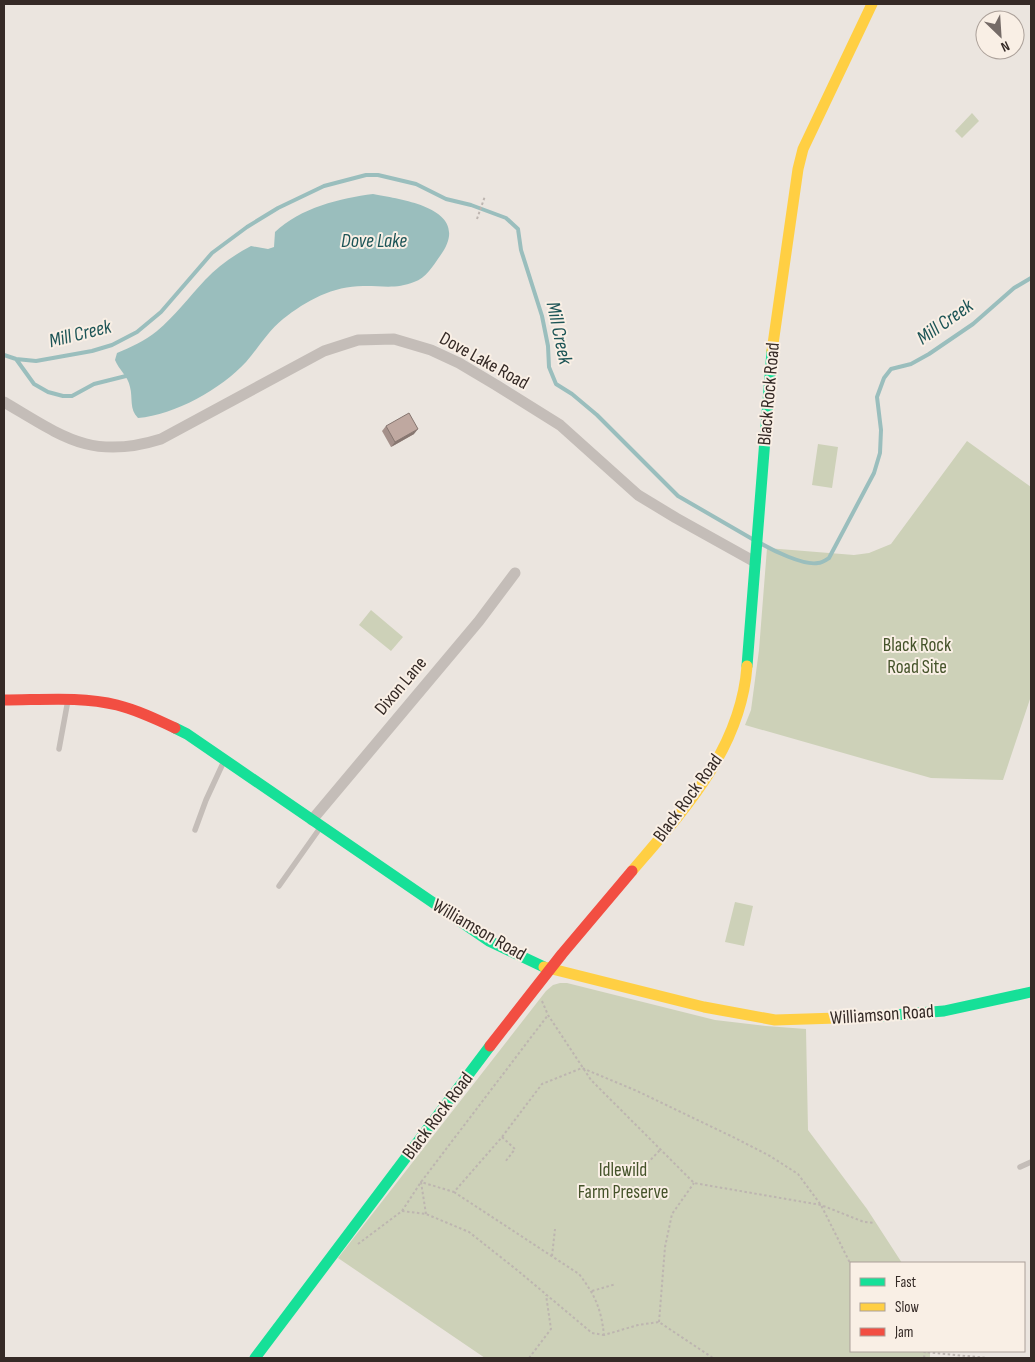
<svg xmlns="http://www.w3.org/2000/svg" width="1035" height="1362" font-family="'Sofia Sans Condensed',sans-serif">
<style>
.green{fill:#cdd1b8}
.water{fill:#9abebd}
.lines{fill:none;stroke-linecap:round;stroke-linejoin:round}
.stream{stroke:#9abebd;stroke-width:4}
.path{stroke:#bdb5b0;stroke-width:2;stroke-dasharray:2.5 2.5;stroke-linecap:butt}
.lane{stroke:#c4bdb8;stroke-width:5.5}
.street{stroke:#c4bdb8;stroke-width:11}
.fast{stroke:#16e098;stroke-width:11}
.slow{stroke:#ffcf43;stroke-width:11}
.jam{stroke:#f24e42;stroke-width:11}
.wall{fill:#a4908a}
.shaded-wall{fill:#867670}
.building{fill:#bfa8a0;stroke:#867670}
.labels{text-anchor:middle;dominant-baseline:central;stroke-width:4;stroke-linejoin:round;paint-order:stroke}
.street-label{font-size:19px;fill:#352a26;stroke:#f9efe5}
.park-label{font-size:19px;fill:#45532a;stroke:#f9efe5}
.water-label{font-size:20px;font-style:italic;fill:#1c5456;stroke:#f9efe5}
</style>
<rect width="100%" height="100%" fill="#ebe5df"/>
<path class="green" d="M972 113 979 121 962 138 955 131Z
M967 441 1031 487V696L1003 780 931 778 745 725 751 710 759 650 767 548 854 555 869 553 891 544Z
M818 444 838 447 832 488 812 485Z
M371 610 403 637 391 651 359 625Z
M735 902 753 906 744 946 725 942Z
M560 983H567L715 1020 766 1026 806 1029 808 1130 867 1209 902 1263H851V1351H930V1358H485L338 1258 546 991 553 985Z"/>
<path class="water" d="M373 194C405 200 474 209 440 256 433 266 426 278 414 282 397 289 383 286 366 286 335 285 307 300 283 319 268 331 259 347 246 362 221 389 175 415 138 418 129 409 133 398 130 387 128 376 119 370 115 360L117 353C131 347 145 341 157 331 175 316 189 297 205 280 218 266 234 255 251 246L268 249 274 247 275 232C300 208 341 198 373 194Z"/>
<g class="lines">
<path class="stream" d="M4 355 16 359 36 361 92 351 112 345 137 332 161 312 212 253 247 227 278 208 324 186 366 175H378L416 184 446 199 471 205 506 218 518 229 521 250 542 316 548 346 549 367 556 384 572 394 597 415 678 496 754 540
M16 359 34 384 48 392 63 396H72L94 384 126 376
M760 543C772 550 804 566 818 563 822 563 826 560 829 558L874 473 880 453 881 430 877 397 884 378 891 369 911 364 929 354 973 324 1014 288 1031 278"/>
<path class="path" d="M477 219 485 196
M542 1001 548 1015 591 1080 694 1183 821 1205 864 1222 875 1223
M502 1137 515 1149 505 1162
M637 1174 661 1149
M454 1192 579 1274C595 1295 601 1308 604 1335L638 1325 659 1322 713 1358
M402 1211 426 1214 469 1232 517 1270 592 1333 604 1335
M426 1214 421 1182 454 1192 502 1137 542 1084 582 1068 637 1091 735 1138 770 1156 798 1174 821 1205 851 1265
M358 1244 402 1211 421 1182 548 1015
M552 1256 555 1229
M592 1291 616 1284
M659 1322 665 1247 672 1214 694 1183
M923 1351 925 1352 987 1358
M529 1358 551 1329 546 1295
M924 1358 925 1352"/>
<path class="lane" d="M59 749 68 700
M195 830 206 800 224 761
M279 886 320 828
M1020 1167 1031 1162"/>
<path class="street" d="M4 402C62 436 91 461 161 439L324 351 358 340 394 339 431 350 459 363 496 385 560 425 638 495 676 518 755 562
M312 820 479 621 515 573"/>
<path class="fast" d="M747 666 772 351
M175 728 187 734 489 941 544 967
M868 1017 944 1011 1031 992
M255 1358 490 1046"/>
<path class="slow" d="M772 351 798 169 803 149 872 4
M632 871C684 810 741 749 747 666
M544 967 704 1007 775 1020 868 1017"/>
<path class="jam" d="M4 700C41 700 81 696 117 705 137 710 156 719 175 728
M490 1046 562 954 632 871"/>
</g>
<path class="wall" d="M386 426 414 434 391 447 382 431Z"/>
<path class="shaded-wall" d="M418 429 414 434 391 447 395 442Z"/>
<path class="building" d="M409 413 418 429 395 442 386 426Z"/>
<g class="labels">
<g class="street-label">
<text transform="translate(484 361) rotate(29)">Dove Lake Road</text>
<text transform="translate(769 394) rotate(-85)">Black Rock Road</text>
<text transform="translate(401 686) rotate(-50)">Dixon Lane</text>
<text transform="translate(688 798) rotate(-54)">Black Rock Road</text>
<text transform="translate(479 930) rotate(30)">Williamson Road</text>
<text transform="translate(882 1015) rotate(-4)">Williamson Road</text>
<text transform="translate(438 1116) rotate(-53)">Black Rock Road</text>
</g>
<g class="park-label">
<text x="917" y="645">Black Rock<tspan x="917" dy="22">Road Site</tspan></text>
<text x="623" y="1170">Idlewild<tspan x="623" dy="22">Farm Preserve</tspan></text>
</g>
<g class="water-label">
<text x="374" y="241">Dove Lake</text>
<text transform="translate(945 322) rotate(-35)">Mill Creek</text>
<text transform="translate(559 333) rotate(78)">Mill Creek</text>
<text transform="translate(80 334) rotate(-14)">Mill Creek</text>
</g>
</g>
<rect width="1035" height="1362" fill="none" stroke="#352a26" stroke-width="10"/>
<rect x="850" y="1262" width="175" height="90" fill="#f9efe5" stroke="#aba099"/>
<rect x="860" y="1278" width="25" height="8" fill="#16e098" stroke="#aba099"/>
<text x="895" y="1287" font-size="15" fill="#352a26">Fast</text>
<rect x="860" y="1303" width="25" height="8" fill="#ffcf43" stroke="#aba099"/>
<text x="895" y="1312" font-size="15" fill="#352a26">Slow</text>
<rect x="860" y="1328" width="25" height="8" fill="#f24e42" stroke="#aba099"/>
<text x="895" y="1337" font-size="15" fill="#352a26">Jam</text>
<g transform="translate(1000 35) rotate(155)"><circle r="24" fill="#f9efe5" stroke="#aba099"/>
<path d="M0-4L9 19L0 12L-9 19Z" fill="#756b67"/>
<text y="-8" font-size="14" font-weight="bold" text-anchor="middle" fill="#352a26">N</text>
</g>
</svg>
